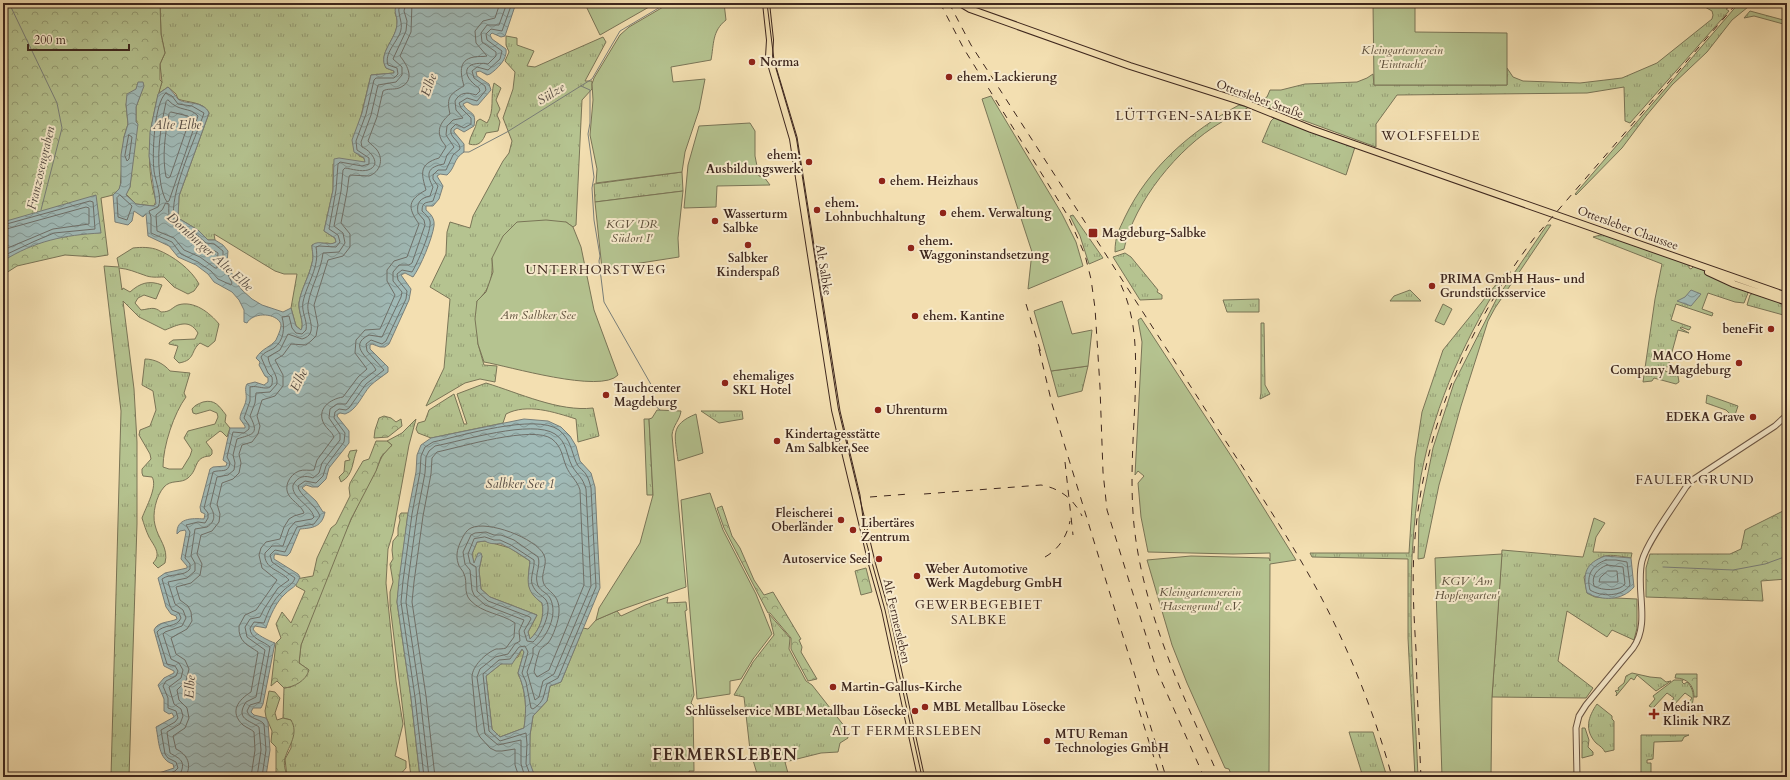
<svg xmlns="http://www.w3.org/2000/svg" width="1790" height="780" font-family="Cardo,serif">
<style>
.grass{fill:url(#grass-tufts);stroke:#7a7557}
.forest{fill:url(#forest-crowns);stroke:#7a7557}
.garden{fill:#b5c390;stroke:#7a7557}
.water{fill:url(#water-waves);stroke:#797f7a;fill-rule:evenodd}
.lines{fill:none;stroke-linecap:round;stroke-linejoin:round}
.shore{stroke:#6f706a;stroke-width:1}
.stream{stroke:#797f7a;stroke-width:1}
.minor-casing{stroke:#6b5543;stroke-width:7}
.major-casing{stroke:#3e271e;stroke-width:8}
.minor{stroke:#f7eacc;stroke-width:5}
.major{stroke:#f3dfb1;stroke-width:6}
.tram{stroke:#3e271e;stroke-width:1}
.rail{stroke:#3e271e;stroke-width:1;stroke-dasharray:7 7;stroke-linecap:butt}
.poi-dot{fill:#8f2418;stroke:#f7eacc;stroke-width:1.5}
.labels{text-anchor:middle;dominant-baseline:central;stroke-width:4;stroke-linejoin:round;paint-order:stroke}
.park-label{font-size:12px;font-style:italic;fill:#5c4e3a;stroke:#f7eacc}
.poi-label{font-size:12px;font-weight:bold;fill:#3e271e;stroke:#f7eacc;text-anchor:start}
.street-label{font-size:12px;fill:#3e271e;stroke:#f7eacc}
.water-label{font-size:13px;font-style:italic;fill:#564c44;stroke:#f7eacc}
.neighbourhood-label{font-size:13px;letter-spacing:1px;fill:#3e271e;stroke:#f7eacc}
.district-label{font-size:16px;font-weight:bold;letter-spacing:1px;fill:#3e271e;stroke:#f7eacc}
</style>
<defs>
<pattern id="grass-tufts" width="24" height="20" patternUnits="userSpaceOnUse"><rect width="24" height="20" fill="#b5c390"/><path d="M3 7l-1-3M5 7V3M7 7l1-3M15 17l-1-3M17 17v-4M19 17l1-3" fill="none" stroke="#959e75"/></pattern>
<pattern id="forest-crowns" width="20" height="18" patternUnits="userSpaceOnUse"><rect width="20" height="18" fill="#b5c390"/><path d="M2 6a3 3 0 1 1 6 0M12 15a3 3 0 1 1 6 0" fill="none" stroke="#959e75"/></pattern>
<pattern id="water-waves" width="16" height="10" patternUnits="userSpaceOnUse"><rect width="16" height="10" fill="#a0bab7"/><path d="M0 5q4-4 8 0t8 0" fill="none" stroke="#849794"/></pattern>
</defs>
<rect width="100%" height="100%" fill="#f3dfb1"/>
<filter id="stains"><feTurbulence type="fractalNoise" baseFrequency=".005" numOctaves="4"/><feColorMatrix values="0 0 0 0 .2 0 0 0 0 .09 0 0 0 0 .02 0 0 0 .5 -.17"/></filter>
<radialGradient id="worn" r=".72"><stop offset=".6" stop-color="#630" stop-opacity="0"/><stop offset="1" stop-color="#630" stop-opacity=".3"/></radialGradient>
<path class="grass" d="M160 3H399L395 13C405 35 376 49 386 68L394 71V73L371 75 360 120 359 156 364 158 365 162 333 164V190L324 231 335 238 336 242 332 244 327 243 312 245C312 251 314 257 312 263 309 277 301 289 299 303 298 312 305 323 301 330L296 326 291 308 297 274H284L275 271 214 234 215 240H208L198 230 178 218 179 196 209 113C203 101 188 103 178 99L176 94 168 87 158 94 162 82 160 64 165 53 161 34Z
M1698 3H1736L1726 9 1729 11 1630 123 1625 121 1624 87 1587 93 1397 95 1376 124V147L1256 103V101L1267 97 1270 90H1281L1305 84 1357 82 1367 78 1373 74 1374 85H1507V68L1513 77 1523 81 1580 83 1622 78 1657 63 1712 19 1713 15 1712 11Z
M1739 3H1753L1732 20 1707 52 1672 85 1646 116 1622 148 1576 195 1575 194Z
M1750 11 1787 21V25L1754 16 1744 18Z
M506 36 517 38V45L534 51 527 66 535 67 603 37 606 42 585 81H592V89L582 100 576 225 573 227 566 222 492 258C493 276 491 288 477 301L478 344 484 365 497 366 495 382 480 379 465 383 426 406 444 368 450 299 430 287 446 254 447 232 450 222 470 228 473 216 503 161 509 153 512 141 503 118 513 89 515 72 505 61 509 52 506 45Z
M494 83 501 88 496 100 500 109 497 115 500 122 498 131 486 133C483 141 479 147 469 144 470 135 476 129 477 121L480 119 487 123C495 111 490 97 494 83Z
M1239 105 1249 107C1240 113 1229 117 1220 123 1178 148 1134 202 1124 249L1115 252C1115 236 1119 230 1125 217 1149 167 1191 131 1239 105Z
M1275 117 1355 147 1346 175 1262 142 1271 121Z
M682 172 683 191 595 202 594 184Z
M1073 215 1103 258 1089 264 1080 236 1070 216Z
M1547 225H1551L1495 308 1488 321 1461 406 1439 485 1424 558 1418 559 1419 518 1433 448 1454 383 1497 298Z
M1604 234 1689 264V268L1691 269 1694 266 1746 290 1748 293 1744 303 1735 302 1708 293 1702 309 1713 313 1712 316 1676 304 1671 320 1691 327 1689 330 1681 327 1680 328 1689 333 1678 330 1669 363 1665 371 1678 376 1679 382 1676 384 1654 378 1652 381 1643 382 1655 299 1662 264 1593 237Z
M133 248C141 247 151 247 158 250 173 256 191 269 199 284L194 291 188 294 174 287 164 277C157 277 151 278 144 275 135 272 129 269 119 268L122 290 123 288 130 292C140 283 149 280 162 285L156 299 144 295 138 298 135 303 141 310C150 309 154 306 161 312 171 312 171 308 178 305 194 300 210 313 219 324L215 341 208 347 200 343C190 351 196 360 179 363L174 358 178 346 169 344V343L173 340 195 339 198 333C189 318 178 325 165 330L139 317 123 301 134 389 137 442V524L129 777H111L121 411 104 266 119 267 117 258Z
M1125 253 1131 257 1158 290 1157 292 1162 295V299L1140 300 1113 257Z
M1507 271C1467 335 1435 402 1421 476 1403 575 1414 677 1418 777H1415L1408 638V559L1312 557 1310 553H1409L1415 458 1422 412 1443 350Z
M1410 290 1421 301H1390L1394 296Z
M1753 293 1787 304V316L1747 305 1750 295Z
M1259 299V312H1227L1223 300Z
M1261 323H1264L1265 385 1270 394 1260 399 1261 393Z
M145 359C155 359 164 364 170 371L190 373 184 393 186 397C174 413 163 446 163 467L169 469H182L190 456 192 450 184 438 188 431 215 424 218 417 217 413 210 410 196 414 193 413 192 409C195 405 198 404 203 402 215 399 219 406 226 415L225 422 230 428 227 437 222 432 220 431 206 442 212 450V454L210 456C193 457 199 469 188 478 181 484 171 479 164 487 156 496 152 514 155 525 158 539 169 548 165 563L158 568 153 563C162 554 154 546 149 537 146 531 144 524 142 518 146 507 158 486 152 477L143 476 142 473V469L151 459 150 454 139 435 140 430 150 426 156 410 153 391 142 385Z
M1088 366 1082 391 1058 397 1051 371Z
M486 383C519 393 559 412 593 408L599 436 578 442 576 419C554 412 527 403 506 414L503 423 431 438 418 433 416 429 418 423 425 421 429 410 454 394 464 424H467L457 394Z
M1707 395 1738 406 1734 418 1726 410 1706 403Z
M701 411H742L743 419 719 423Z
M416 419 409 445 393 533 388 549 386 583 396 681 403 724 395 756 406 761V768L398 777H287L285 759 291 748V720L283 718 284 688 291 687 309 670 299 663 301 645C322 588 343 530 373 476 381 462 378 458 392 445L387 441 402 433Z
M644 419H649L653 495H647Z
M401 513H408L397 602 411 698 420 777H411L390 605V592L393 582 390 564 393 559 392 550 393 541 398 535V528L400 520 399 516Z
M1594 518 1605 523 1596 537 1593 552 1632 553 1631 558C1602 553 1601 553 1584 577L1587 593 1595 597 1637 599V628L1634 640 1612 630 1607 637 1567 611 1558 661 1593 688 1586 698 1492 697 1502 550 1583 557Z
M485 541 510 548 530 561C528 580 525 590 542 603 545 616 540 630 530 639L528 632 537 615 490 597 481 589 479 570 482 556 474 564 472 554 477 542Z
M668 597 667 603 686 602 687 610 685 611 694 695 691 703 693 705 694 771H689L691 777H535L529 763 530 735 533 716 547 701 550 686 561 682 583 628 588 629 596 620 617 611 621 616 645 605Z
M769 614 790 638 789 649 806 681 812 685 845 727 848 738 840 743 838 752 821 753 785 762 789 777H758L750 750 744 697 734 695 753 662 774 635Z
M522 649 524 652 518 673C526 691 527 708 524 728L500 737 492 729 486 676 501 664 518 657Z
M1632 673 1650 677 1661 678 1666 682 1671 681 1656 691 1637 675 1634 680 1631 678 1616 696 1617 693 1615 691 1619 690 1618 688 1624 683 1626 676Z
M1674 680H1683L1682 682 1684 684 1687 682C1696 691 1694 702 1689 712L1686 711 1689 708 1686 706 1692 698 1685 693 1671 708 1668 706 1674 698 1667 693 1653 708 1649 706 1655 699 1653 696Z
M1597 704 1612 716V719L1614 721V750L1605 752C1603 748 1600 746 1596 743 1584 730 1588 717 1597 704Z
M1349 732H1373L1387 777H1363Z
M1641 735H1689L1684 737 1682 741 1654 742 1653 759 1647 760V763H1651V777H1641Z"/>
<path class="forest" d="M3 3H160L161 34 165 53 160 64V80L162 82C150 121 144 162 156 201L154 206 136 204 126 194 130 187 136 122V107L141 93 136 89 126 104 128 124 124 137 120 189 113 195 101 198 108 255 95 257 65 255 17 266 3 275Z
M384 416 391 418 396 422 401 419 402 426 388 437 374 438 375 430 379 418Z
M376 441H387L392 445 381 457 376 471 351 519 301 645 299 663 309 670C306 681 294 687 284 688L277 681 271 686 276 643 281 638 276 624 282 612 291 623 305 591 296 586V579L313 576 317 558 331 528 336 524 350 496 349 488 350 483 363 461 369 459Z
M357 450C352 461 354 475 341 482L339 477 344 472 345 461 350 460 348 456 350 451Z
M722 506 732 536 740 548 754 580 764 595 773 592 801 639 799 640 802 647 801 652 817 679 808 681 791 649V638L770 613H768L724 528 717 508Z
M1787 509V579L1761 581 1763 601 1646 597V568L1650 554H1730L1741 549 1745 530Z
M866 568 872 592 861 595 855 571Z
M1676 674H1697V697H1694C1694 685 1687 678 1675 678Z
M269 691 275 692 280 698 275 713 277 720 283 718 291 720C299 734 289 745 285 758 283 765 286 771 287 777H276V747L271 742 272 731 266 717 265 711Z
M1582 728H1585L1589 740 1588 747 1593 752V755L1582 758Z"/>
<path class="garden" d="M575 3H656L600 35 585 4 577 7Z
M670 3H724L726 20C712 31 714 44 711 60L671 67 673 82 705 79 699 110 685 152 682 172 596 183 597 169 590 135 593 100 592 84 594 78 620 35 629 27Z
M1373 3H1415V32L1507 33V85H1374Z
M991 96 1062 214 1076 242 1083 266 1028 289 1032 252 982 99Z
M750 123 755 131V156L759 176 764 177 770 185 717 186 716 207 684 208 688 165 699 126Z
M683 191 678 238 679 257 602 269 595 202Z
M546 220 566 222 573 227 581 247 594 310 618 375C601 394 508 366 484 362L478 344 475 319 477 301 486 292 493 272 492 258 503 236 517 222Z
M1062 301 1072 334 1092 330 1088 366 1051 371 1034 311Z
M1443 304 1452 309 1444 325 1435 321Z
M1141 318 1237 465 1296 560 1270 564 1269 777H1232L1229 769 1225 768 1187 683 1172 645 1147 560 1191 556 1269 558 1270 561V553L1233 554 1148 552 1141 517 1138 483 1144 476 1138 471 1135 475 1142 342 1138 320Z
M657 410 681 411C680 420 673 425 672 435L686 587 617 611 596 620 599 608 640 543 653 495 649 419 652 418Z
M696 414 703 453 678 461C675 436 669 425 696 414Z
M710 493 723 530 756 594 772 634 753 659 741 679 730 681V694L697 699 681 500Z
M1502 554 1492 697 1491 777H1442L1435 558Z"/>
<path class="water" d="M399 3H516L505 36 501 37 492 33 490 35 492 39 506 49C508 59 497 69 490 74L487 75 480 71 476 72 477 76 489 84 491 90 478 105H473L467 102 463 104C469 115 477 110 474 126L464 132 457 128 454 130V132L464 144V152C453 159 456 167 447 175L440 174 437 176 443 186 439 199 433 206H426V210C431 214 435 219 434 226 432 239 421 266 413 277L405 273 401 275 411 289 409 300 389 344 385 347H380L372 344 370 345V349L388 367V372C383 376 375 381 370 386 362 395 357 410 345 414L340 413 338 414 337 416 349 431V443L329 468 326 479 318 487H312L306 485 302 488 316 501 323 512H325C322 527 313 528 300 529L290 553 287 556 275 554 274 556V559L298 574 300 577C295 589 293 586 285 594 276 602 270 616 266 628L255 626 253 629C255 634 269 641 275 643L263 704 261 708H253L251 712 254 715 266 718 268 722 270 750 266 776 156 777 159 773 174 768 173 764C158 760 159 740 156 727L174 717 172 713 169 714 164 711V699L158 685 164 678 174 673V671L164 666 154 630C158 621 169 623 177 619L176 616 171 614 166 607 158 578 165 573 187 568V566L181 559 186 532 185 530 180 531 177 534C176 518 192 518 204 519L205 514 201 512 200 507 210 469 213 467 226 466 227 463 223 460 230 428H245V426L240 419C240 412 245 407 246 400 247 394 244 389 247 384L255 382 264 385 268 382V378L265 376 259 365 260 362 256 358C262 348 271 347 276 340 278 335 283 326 280 322 273 312 252 313 247 323L244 322V310L239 300 232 292 214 282 208 274 196 265 178 257 169 246 148 236 146 214 143 217 134 211 132 221 128 225 115 222 113 195 119 189 121 183V155L124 137 128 124 126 104 127 94 136 89 138 82H143L144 86 136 107V122L138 124 130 187 126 195 136 204 153 206 156 204 149 156 150 132 158 94 168 87C172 91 175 95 178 99 184 105 204 100 209 113L179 196 178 218 198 230 208 240H215L223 245 228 251 227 263 236 282 242 290 252 299 262 305 283 312 291 308 296 326 301 330C305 324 298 311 299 303 301 289 309 277 312 263 314 257 312 251 312 245 320 239 329 247 336 242L335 238 324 231 333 190 334 159 339 158 365 162 364 158 354 152 352 140 362 113 371 75 394 73V71L386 68C377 53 397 39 397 23 398 16 391 9 399 3Z
M96 195 101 233C64 235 35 241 3 261V222Z
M1691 290 1701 294 1691 306 1677 301 1685 297Z
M524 419 548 421 561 427 570 436 576 446 580 461 591 473 595 487 600 588 561 682 550 686 547 701 533 716 530 735V763L535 777H420L411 698 397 602 399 580 408 513 416 472 417 455 421 445 431 438ZM485 541C491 545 495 543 501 544 511 548 521 555 530 561 528 581 524 590 542 603 545 615 540 630 530 639L528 632 537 615 490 597 481 589 479 570 482 556 481 553H478L474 563 472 554 477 542ZM522 649 524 652 518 673C526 691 527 708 524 728L500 737 492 729 486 676 501 664H512Z
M1605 556 1631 558 1634 587C1622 601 1602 601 1587 593 1582 573 1586 563 1605 556Z"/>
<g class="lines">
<path class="shore" d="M166 93 172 96 178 104 192 106 204 113C195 140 169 193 174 220L196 234 206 243 214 244 223 251V264L232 283 231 285 218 279 211 271 198 262 181 254 172 242 151 233V217L149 211 158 207C163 199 155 180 154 171 152 155 154 102 166 93Z
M168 100C180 113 189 106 198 116L169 201 167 202C164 198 162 190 161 185 156 156 160 130 166 102Z
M171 112 188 116 190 119 170 177 168 178 166 177C162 156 165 135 169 114Z
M129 135 132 137 129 159 127 161 125 156Z
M120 195 132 206 127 220 118 217 117 198Z
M166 203 169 204C167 229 177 227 194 238 198 241 200 245 204 247 208 250 213 249 218 253L217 268H215L200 257 184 250 174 238 157 231 156 215 162 210Z
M3 225 90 201 93 202 95 229 54 233 35 241 3 256
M3 230 86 207 89 208V224L53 229 3 250
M485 537 494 540H500L511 545 534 560C535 567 530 577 532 584 536 594 541 594 546 600 553 611 541 635 533 642L527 641 524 631 531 619 530 617 488 601 477 591 476 567 470 563 468 554 474 539Z
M1606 560H1616L1627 562 1630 585C1622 597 1601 597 1590 590 1586 575 1592 565 1606 560Z
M1607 565 1623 567 1625 584C1620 591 1602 591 1594 586 1591 576 1597 569 1607 565Z
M1608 571H1617L1618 582H1599L1600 578Z
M161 777 175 771 178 768 176 762 168 758 165 754 161 730 175 722 178 718 176 711 168 708V698L163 686 166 681 176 676 178 671 175 666 167 664 157 632C163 624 177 628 181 618L179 613 172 610 170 606 162 579C170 573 184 577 190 569V564L185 558 190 532 186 525 198 522 205 523 208 518V513L204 508 213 472C221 469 228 474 230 463L227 457 233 432 244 433 249 429V425L244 418 250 401V387C258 384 275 396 272 377L268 373 261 357C264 352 269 351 274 348 284 341 285 327 282 317L289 316 292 328 296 333 302 334 306 330C308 321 301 312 303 302 307 283 320 267 316 247L319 246 336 247 340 242 338 235 329 229 336 190 338 164 340 162 362 166 369 164V158L357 150 356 141 366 114 374 80 376 78H394L398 74 397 68 388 65C384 54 396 43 400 33 403 25 400 20 399 12 398 9 400 6 401 3
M174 777 181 772C186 760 178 758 170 753L167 732 180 724 183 716 181 709 174 704 169 687 181 678 183 670 179 663 171 659 163 634 165 632 182 626 186 618 183 610 175 604 168 582 187 578 195 571V563L191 556 195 529 207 527C216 521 215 514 210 506L217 477 228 475 234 470 235 463 233 455 237 439C252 434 260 435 250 416L255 403 256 393 270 392 277 384C278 374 269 367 268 357L280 350 288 334 302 339C320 334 306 316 308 304 311 286 321 271 323 253L339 252 345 243 343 233 334 226 341 191 343 170 345 168C352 169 361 172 368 170 383 165 370 150 362 147L361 142 371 115 378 85 396 82 402 75V67L393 59 406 31 407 21 404 11 406 3
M185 777C193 765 187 754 176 749L173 736 185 728 189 718 187 708 179 700 177 690 186 681 189 669 185 660 176 654 171 638 187 629 192 621 191 612 188 606 180 600 176 587 191 583 200 575 202 564 197 554 201 535 212 531 219 522 220 514 217 504 222 483 233 479 239 473 241 463 239 454 242 445 252 442 258 434 260 426 257 416 262 400 275 396 283 386V375L275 360 283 355 291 344 306 345 311 341 316 336 318 325 314 305 328 260 343 256 350 247V234L341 223 347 192 349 177 350 175 369 176C380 172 384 160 377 150 374 146 370 144 368 141L377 117 383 91C388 88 393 90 399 88 416 81 408 66 400 56L411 32 412 3
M251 777 255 750 254 732C251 729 247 728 243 725 229 712 238 700 251 692L258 652C248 645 238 642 239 626L245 615 256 610 277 580 262 568 259 555 261 548 266 542 280 539 284 527 289 519 294 516 304 513C300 502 282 498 288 482 290 477 294 473 299 471 304 469 309 471 314 470L317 460 334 437C332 432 327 429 324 424 316 409 330 399 343 397L358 377 367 369 355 353 356 340 365 330 380 329 395 295 387 281V270L394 261 407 257 419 224C407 207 408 200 426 190 421 173 419 164 439 158L446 147C445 144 442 142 441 139 436 128 443 120 450 114 446 97 450 94 464 86 461 75 457 60 474 57 479 56 483 57 487 56L476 43 475 31 483 21 495 18 500 3
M257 777 261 750 259 727C249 720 235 719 246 702L256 697 265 650 247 637 245 627 250 619 260 617 264 609 278 588 289 580C281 570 263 569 265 553L272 546H283L289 529 295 522 312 519 314 517C310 504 291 498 293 485 298 476 305 475 313 478L319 473 322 463 340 440V434L329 418 330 409 337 404H346L362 381 376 370C372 360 346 346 369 335L382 337 401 297 402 292 393 281V272L399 265H409L412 263 425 225 424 220 418 213C416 202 421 198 430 196L433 187C426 174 427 167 444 164L447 155 454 147 446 135 447 126 453 120 463 118 456 110 455 101C460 92 467 92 476 95L480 91 479 88C460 75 463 60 488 64L496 56V52L482 42 481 33 487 25H499L507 3
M262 777 266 750 264 724C259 718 250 720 247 711L250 705 260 702 270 647C264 641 250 639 250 628L254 622 264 623C268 612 273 600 282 592 287 586 292 586 295 578L272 562 270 555 275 550 285 552 297 527 314 524 320 516C316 505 298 494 298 486L305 481 316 483 323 476 326 466 344 442 345 433 334 418 335 412 339 409 346 410 349 408 366 384 384 370 367 351 366 344 371 340 382 344 386 341 406 299 407 291 398 280 397 274 402 270 412 272C417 264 432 230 430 221 429 217 425 214 422 211 422 201 427 203 433 201L438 186 433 179V175L438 170H446L453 155 460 149C460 140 449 138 451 129L456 124 464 128 471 124V118L461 108 459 103 467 98 477 101 486 90 485 86 474 78 472 71 477 67 488 70 500 59 502 51 487 40 486 34 491 29 502 31 512 3
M424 777 415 697 401 602 403 581 412 514 420 472 421 456 425 447 433 442C461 436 535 413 559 430 571 440 571 450 576 462 578 468 585 471 587 476 589 480 590 484 591 488L596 587 558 678 547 684C543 696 545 701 533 709L531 708 526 682 522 673 528 652 525 646 519 647 510 659 499 660 483 674 489 731 500 741 526 733 527 744 526 764 531 777
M429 777 420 696 406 602 408 581 417 515 425 473 426 457 429 451 435 446C462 441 532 419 555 434 567 442 566 454 572 466 578 476 582 476 586 489L591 586 554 674 543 681 539 697 535 700 527 672 533 655V648C546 639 559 615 550 598 547 592 538 591 537 582 535 574 541 565 538 557L514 540 501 535H494L486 532 475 533 471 535 463 552 465 564 470 570 472 590 474 595 485 605 524 620 519 631 520 641 515 644 508 654 495 657 480 669 477 677 485 734 498 745 521 740V764L525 777
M435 777 426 696 412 602 414 582 423 516 431 474 432 458 437 452C461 447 533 425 552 439 562 447 562 456 566 466 570 476 577 480 580 490L584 585 549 670 537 677 534 672C535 666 537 658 539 652 540 648 545 646 548 643 553 637 559 620 559 612 560 592 545 592 543 581 541 573 548 564 544 555 536 538 487 520 471 528 465 531 463 537 460 543 457 550 456 556 458 563 459 568 463 570 464 574 468 582 463 592 470 600 483 614 501 613 515 623L514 637 506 648C503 649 499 649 496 649 486 653 472 666 472 677L477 731 480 737 490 748 496 751H502L515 749V765L519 777"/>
<path class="stream" d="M9 3 57 103 62 128 41 210
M581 86 590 90V123L588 134 594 177 592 188 594 220 600 256 599 261 604 302 653 388V404L660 410
M464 152H469L507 132 592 79 620 31 667 3
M1663 567 1733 570 1765 564 1787 556"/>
<g class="minor-casing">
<path id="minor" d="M1577 777 1576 728 1579 716 1586 705 1633 648C1651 623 1635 589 1642 561 1647 542 1674 506 1686 487L1691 481 1775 426 1787 415"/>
</g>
<g class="major-casing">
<path id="major" d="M766 3 770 40 769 57 793 139 835 410 872 564 885 610 921 777
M960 3 970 9 1130 66 1246 103 1311 129 1787 296
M1708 272 1734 284 1787 302"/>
</g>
<use href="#minor" class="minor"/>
<use href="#major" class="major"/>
<path class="tram" d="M767 3 774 60 797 137 840 411 860 495 866 541 885 610 922 777"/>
<path class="rail" d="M940 3 964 49 1068 216 1085 255 1091 279 1095 308 1100 387 1103 472 1107 510 1157 671 1204 777
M949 3 971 45 995 82C1063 188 1132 295 1200 401 1241 466 1285 529 1321 597 1351 654 1375 715 1392 777
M1121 285C1138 322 1136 360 1135 401 1133 442 1130 484 1134 525 1143 612 1184 698 1219 777
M1026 304 1041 353
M1039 349 1052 404 1166 777
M1065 462 1073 535
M924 494 1041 485C1059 488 1074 499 1082 516
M870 497 909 494
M1045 557C1059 549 1067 536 1070 521
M1135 697 1160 777
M1421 777C1419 735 1417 693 1416 650 1414 617 1412 584 1414 551 1421 436 1465 329 1535 237L1737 3"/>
</g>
<g class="poi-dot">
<circle cx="752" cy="62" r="4"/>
<circle cx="949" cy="77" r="4"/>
<circle cx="809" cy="162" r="4"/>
<circle cx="882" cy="181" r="4"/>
<circle cx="817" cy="210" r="4"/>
<circle cx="943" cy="213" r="4"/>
<circle cx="715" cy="221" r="4"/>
<rect x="1088" y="228" width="10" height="10" rx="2"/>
<circle cx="748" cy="245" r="4"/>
<circle cx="911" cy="248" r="4"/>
<circle cx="1432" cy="286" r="4"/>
<circle cx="915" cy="316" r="4"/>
<circle cx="1771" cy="329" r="4"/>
<circle cx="1739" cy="363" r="4"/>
<circle cx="725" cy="383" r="4"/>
<circle cx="606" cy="395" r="4"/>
<circle cx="878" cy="410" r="4"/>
<circle cx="1753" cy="417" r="4"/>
<circle cx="777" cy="441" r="4"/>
<circle cx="841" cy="520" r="4"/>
<circle cx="853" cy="530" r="4"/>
<circle cx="879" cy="559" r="4"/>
<circle cx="917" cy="576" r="4"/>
<circle cx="833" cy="687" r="4"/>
<circle cx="925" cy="707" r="4"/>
<circle cx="915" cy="711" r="4"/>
<path d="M1652 708h4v4h4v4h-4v4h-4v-4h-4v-4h4z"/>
<circle cx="1047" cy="741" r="4"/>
</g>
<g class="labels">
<g class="park-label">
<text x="1402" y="50">Kleingartenverein<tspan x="1402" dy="14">'Eintracht'</tspan></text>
<text x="632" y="224">KGV 'DR<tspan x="632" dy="14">Südort I'</tspan></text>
<text x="538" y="315">Am Salbker See</text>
<text x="1467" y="581">KGV 'Am<tspan x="1467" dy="14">Hopfengarten'</tspan></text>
<text x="1200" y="592">Kleingartenverein<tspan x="1200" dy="14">'Hasengrund' e.V.</tspan></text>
</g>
<g class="poi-label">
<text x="760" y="62">Norma</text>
<text x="957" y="77">ehem. Lackierung</text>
<text x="801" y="155" text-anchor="end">ehem.<tspan x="801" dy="14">Ausbildungswerk</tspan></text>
<text x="890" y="181">ehem. Heizhaus</text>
<text x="825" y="203">ehem.<tspan x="825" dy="14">Lohnbuchhaltung</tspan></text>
<text x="951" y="213">ehem. Verwaltung</text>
<text x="723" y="214">Wasserturm<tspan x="723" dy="14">Salbke</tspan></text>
<text x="1102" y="233">Magdeburg-Salbke</text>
<text x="919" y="241">ehem.<tspan x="919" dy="14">Waggoninstandsetzung</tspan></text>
<text x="748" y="258" text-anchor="middle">Salbker<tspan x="748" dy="14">Kinderspaß</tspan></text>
<text x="1440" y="279">PRIMA GmbH Haus- und<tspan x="1440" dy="14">Grundstücksservice</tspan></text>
<text x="923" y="316">ehem. Kantine</text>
<text x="1763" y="329" text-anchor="end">beneFit</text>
<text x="1731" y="356" text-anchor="end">MACO Home<tspan x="1731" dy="14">Company Magdeburg</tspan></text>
<text x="733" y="376">ehemaliges<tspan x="733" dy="14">SKL Hotel</tspan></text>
<text x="614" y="388">Tauchcenter<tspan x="614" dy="14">Magdeburg</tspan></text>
<text x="886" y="410">Uhrenturm</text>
<text x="1745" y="417" text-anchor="end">EDEKA Grave</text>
<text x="785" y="434">Kindertagesstätte<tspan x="785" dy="14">Am Salbker See</tspan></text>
<text x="833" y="513" text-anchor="end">Fleischerei<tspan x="833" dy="14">Oberländer</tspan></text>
<text x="861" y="523">Libertäres<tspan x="861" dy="14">Zentrum</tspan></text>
<text x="871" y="559" text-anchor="end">Autoservice Seel</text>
<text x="925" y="569">Weber Automotive<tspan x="925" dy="14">Werk Magdeburg GmbH</tspan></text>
<text x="841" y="687">Martin-Gallus-Kirche</text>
<text x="933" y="707">MBL Metallbau Lösecke</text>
<text x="1663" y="707">Median<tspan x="1663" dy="14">Klinik NRZ</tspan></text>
<text x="907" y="711" text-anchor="end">Schlüsselservice MBL Metallbau Lösecke</text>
<text x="1055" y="734">MTU Reman<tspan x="1055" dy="14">Technologies GmbH</tspan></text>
</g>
<g class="street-label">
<text transform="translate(1260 99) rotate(20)">Ottersleber Straße</text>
<text transform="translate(1628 228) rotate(20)">Ottersleber Chaussee</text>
<text transform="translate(824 270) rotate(81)">Alt Salbke</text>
<text transform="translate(897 621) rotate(77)">Alt Fermersleben</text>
</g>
<g class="water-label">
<text transform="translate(429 85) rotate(-70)">Elbe</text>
<text transform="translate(551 94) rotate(-32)">Sülze</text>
<text x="177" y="125">Alte Elbe</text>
<text transform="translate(41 168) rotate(-77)">Franzosengraben</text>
<text transform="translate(210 252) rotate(42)">Dornburger Alte Elbe</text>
<text transform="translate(299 380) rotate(-64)">Elbe</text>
<text x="520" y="484">Salbker See 1</text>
<text transform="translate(190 687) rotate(-86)">Elbe</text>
</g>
<g class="neighbourhood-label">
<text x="1184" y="116">LÜTTGEN-SALBKE</text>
<text x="1431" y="136">WOLFSFELDE</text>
<text x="596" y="270">UNTERHORSTWEG</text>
<text x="1695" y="480">FAULER GRUND</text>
<text x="979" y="605">GEWERBEGEBIET<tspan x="979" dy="15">SALBKE</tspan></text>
<text x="907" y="731">ALT FERMERSLEBEN</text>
</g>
<g class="district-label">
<text x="725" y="755">FERMERSLEBEN</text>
</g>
</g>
<rect width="1790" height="780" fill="none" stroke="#f3dfb1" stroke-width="16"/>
<rect x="4" y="4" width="1782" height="772" fill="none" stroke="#3e271e" stroke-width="2"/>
<rect x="8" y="8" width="1774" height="764" fill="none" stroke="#3e271e"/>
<path d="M28 44v6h101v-6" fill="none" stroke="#3e271e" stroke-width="2"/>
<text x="34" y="44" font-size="12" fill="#3e271e" stroke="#f7eacc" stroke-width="3" paint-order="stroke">200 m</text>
<rect width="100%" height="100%" filter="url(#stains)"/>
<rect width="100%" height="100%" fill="url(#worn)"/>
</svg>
